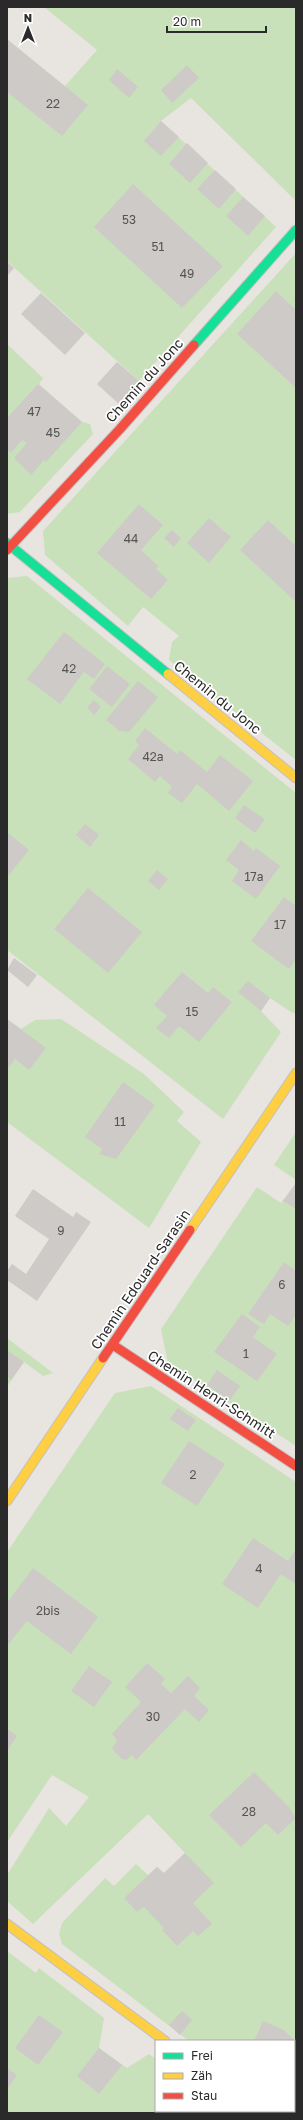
<svg xmlns="http://www.w3.org/2000/svg" width="303" height="2120" font-family="'Golos Text',sans-serif">
<style>
.green{fill:#c9e1bb}
.building{fill:#cdcac7}
.lines{fill:none;stroke-linecap:round;stroke-linejoin:round}
.street-casing{stroke:#c2c0c1;stroke-width:24}
.fast-casing{stroke:#c2c0c1;stroke-width:11}
.slow-casing{stroke:#c2c0c1;stroke-width:11}
.jam-casing{stroke:#c2c0c1;stroke-width:11}
.street{stroke:#fcfbfa;stroke-width:22}
.fast{stroke:#16e098;stroke-width:9}
.slow{stroke:#ffcf43;stroke-width:9}
.jam{stroke:#f24e42;stroke-width:9}
.labels{text-anchor:middle;dominant-baseline:central;stroke-width:3.5;stroke-linejoin:round;paint-order:stroke}
.number-label{font-size:12px;fill:#545453}
.street-label{font-size:14px;fill:#2a2a2a;stroke:#fff}
</style>
<rect width="100%" height="100%" fill="#e8e4e0"/>
<path class="green" d="M44 7H296V201L191 98 161 121 276 227 139 381 7 261V92L43 69 65 86 97 50Z
M296 253V760L169 660 172 642 179 636 143 607 128 626 45 555 43 531Z
M7 344 43 378 39 384 82 422 90 424 93 434 20 512 7 514Z
M27 576 296 793V1011L294 1014 270 998 261 1011 281 1032 223 1119 7 950V578Z
M7 1019 21 1029 35 1020 61 1019 144 1074 184 1112 177 1121 201 1142 149 1228 7 1122Z
M296 1132V1180L274 1165Z
M296 1183V1446L168 1363 161 1329 257 1187 281 1203Z
M7 1338 53 1373 43 1376 24 1362 7 1387Z
M151 1386 296 1482V2113L287 2111H294V2041H189L62 1944 59 1934 62 1923 105 1878 114 1886 136 1864 148 1875 157 1867 164 1873 185 1853 148 1814 33 1924 7 1901V1875L49 1808 66 1826 89 1797 52 1775 7 1842V1552L115 1393Z
M7 1951 36 1973 39 1968 104 2018 99 2048 127 2068 149 2054 156 2059V2111H206V2113H7Z"/>
<path class="building" d="M7 39 88 105 62 136 7 92Z
M187 65 199 78 172 103 161 90Z
M117 69 138 87 129 98 109 80Z
M161 121 179 137 161 156 144 141Z
M187 143 208 163 190 183 169 164Z
M215 170 236 189 219 209 197 189Z
M133 184 223 266 182 308 94 227Z
M243 197 265 216 248 236 226 216Z
M7 262 14 268 7 276Z
M276 291 296 310V388L237 334Z
M41 293 85 333 65 355 21 314Z
M117 362 139 381 119 404 97 384Z
M38 384 82 422 46 462 44 460 31 475 14 458 27 443 22 440 11 453 7 449V418Z
M139 504 163 525 141 550 158 566 156 569 168 580 151 599 97 553Z
M209 518 231 537 209 563 187 543Z
M268 520 296 546V602L240 550Z
M172 530 181 538 174 547 164 538Z
M64 632 105 664 94 679 84 672 60 704 27 679Z
M107 666 130 684 112 707 89 689Z
M138 681 158 697 129 732 119 731 106 720Z
M94 700 101 707 94 715 87 707Z
M145 728 177 754 180 750 207 772 220 755 253 781 229 811 197 784 182 803 168 793 172 787 160 776 155 782 128 759 139 745 135 741Z
M244 805 265 819 255 833 235 818Z
M85 824 99 835 90 847 76 835Z
M7 832 29 850 9 875 7 873Z
M241 840 254 851 256 848 280 866 256 899 232 881 239 870 226 860Z
M157 870 168 879 159 890 148 881Z
M88 888 142 932 108 973 54 929Z
M284 897 296 906V959L289 969 251 941Z
M14 958 37 975 28 987 7 970Z
M182 972 208 993 213 987 232 1002 199 1042 179 1026 169 1038 156 1028 167 1016 154 1005Z
M248 981 270 998 261 1011 238 992Z
M7 1019 46 1048 29 1070 15 1059 7 1070Z
M123 1082 155 1105 116 1159 99 1154 102 1149 85 1137Z
M296 1183V1209L283 1201Z
M33 1189 73 1217 76 1212 91 1222 37 1301 7 1280V1271L12 1264 26 1274 49 1239 15 1216Z
M284 1262 296 1271V1315L288 1326 270 1314 264 1324 248 1314Z
M242 1314 260 1327 253 1337 277 1354 257 1381 214 1352Z
M7 1350 24 1362 11 1380 7 1376Z
M217 1370 240 1386 230 1400 207 1385Z
M178 1408 196 1420 188 1431 170 1419Z
M189 1441 225 1464 197 1506 161 1483Z
M253 1538 288 1561 296 1549V1584L281 1574 258 1608 222 1584Z
M33 1568 98 1617 71 1654 27 1621 8 1645 7 1644V1603Z
M147 1663 165 1679 161 1684 171 1693 188 1676 200 1688 194 1696 209 1710 199 1722 185 1709 136 1760 132 1755 126 1760 122 1759 112 1749 117 1740 112 1734 141 1702 125 1687Z
M89 1666 112 1682 94 1707 71 1691Z
M7 1729 17 1736 7 1751Z
M254 1772 289 1807 296 1818 278 1835 266 1823 241 1847 209 1815Z
M185 1853 214 1883 193 1903 212 1924 198 1936 193 1931 177 1946 162 1930 164 1928 144 1907 137 1912 124 1898 157 1867 164 1873Z
M182 2011 192 2020 180 2035 169 2025Z
M39 2015 63 2032 38 2065 15 2048Z
M263 2021 284 2030 296 2042V2095L294 2093V2041H254Z
M99 2048 122 2065 99 2094 77 2076Z
M7 2068 17 2075 7 2089Z"/>
<g class="lines">
<g class="street-casing">
<path id="street" d="M260 2111 263 2113"/>
</g>
<g class="fast-casing">
<path id="fast" d="M194 345 296 230
M7 543 168 674"/>
</g>
<g class="slow-casing">
<path id="slow" d="M168 674 296 778
M190 1230 296 1073
M7 1501 103 1358
M7 1924 165 2041"/>
</g>
<g class="jam-casing">
<path id="jam" d="M7 550 120 429 194 345
M113 1345 296 1466
M103 1358 190 1230"/>
</g>
<use href="#street" class="street"/>
<use href="#fast" class="fast"/>
<use href="#slow" class="slow"/>
<use href="#jam" class="jam"/>
</g>
<g class="labels">
<g class="number-label">
<text x="53" y="103">22</text>
<text x="129" y="219">53</text>
<text x="158" y="246">51</text>
<text x="187" y="273">49</text>
<text x="34" y="411">47</text>
<text x="53" y="432">45</text>
<text x="131" y="538">44</text>
<text x="69" y="668">42</text>
<text x="153" y="756">42a</text>
<text x="254" y="876">17a</text>
<text x="280" y="924">17</text>
<text x="192" y="1011">15</text>
<text x="120" y="1121">11</text>
<text x="61" y="1230">9</text>
<text x="282" y="1284">6</text>
<text x="246" y="1353">1</text>
<text x="193" y="1474">2</text>
<text x="259" y="1568">4</text>
<text x="48" y="1610">2bis</text>
<text x="153" y="1716">30</text>
<text x="249" y="1811">28</text>
</g>
<g class="street-label">
<text transform="translate(144 380) rotate(-48)">Chemin du Jonc</text>
<text transform="translate(218 697) rotate(39)">Chemin du Jonc</text>
<text transform="translate(140 1279) rotate(-56)">Chemin Edouard-Sarasin</text>
<text transform="translate(212 1394) rotate(33)">Chemin Henri-Schmitt</text>
</g>
</g>
<rect width="303" height="2120" fill="none" stroke="#2a2a2a" stroke-width="16"/>
<rect x="155" y="2040" width="140" height="72" fill="#ffffff" stroke="#aaaaaa"/>
<rect x="163" y="2053" width="20" height="6" fill="#16e098" stroke="#aaaaaa"/>
<text x="191" y="2060" font-size="12" fill="#2a2a2a">Frei</text>
<rect x="163" y="2073" width="20" height="6" fill="#ffcf43" stroke="#aaaaaa"/>
<text x="191" y="2080" font-size="12" fill="#2a2a2a">Zäh</text>
<rect x="163" y="2093" width="20" height="6" fill="#f24e42" stroke="#aaaaaa"/>
<text x="191" y="2100" font-size="12" fill="#2a2a2a">Stau</text>
<g transform="translate(28 28)" stroke="#ffffff" stroke-width="3" paint-order="stroke">
<path d="M0-3L7 15L0 10L-7 15Z" fill="#2a2a2a"/>
<text y="-6" font-size="11" font-weight="bold" text-anchor="middle" fill="#2a2a2a">N</text>
</g>
<path d="M167 26v6h99v-6" fill="none" stroke="#2a2a2a" stroke-width="2"/>
<text x="173" y="26" font-size="12" fill="#2a2a2a" stroke="#ffffff" stroke-width="3" paint-order="stroke">20 m</text>
</svg>
